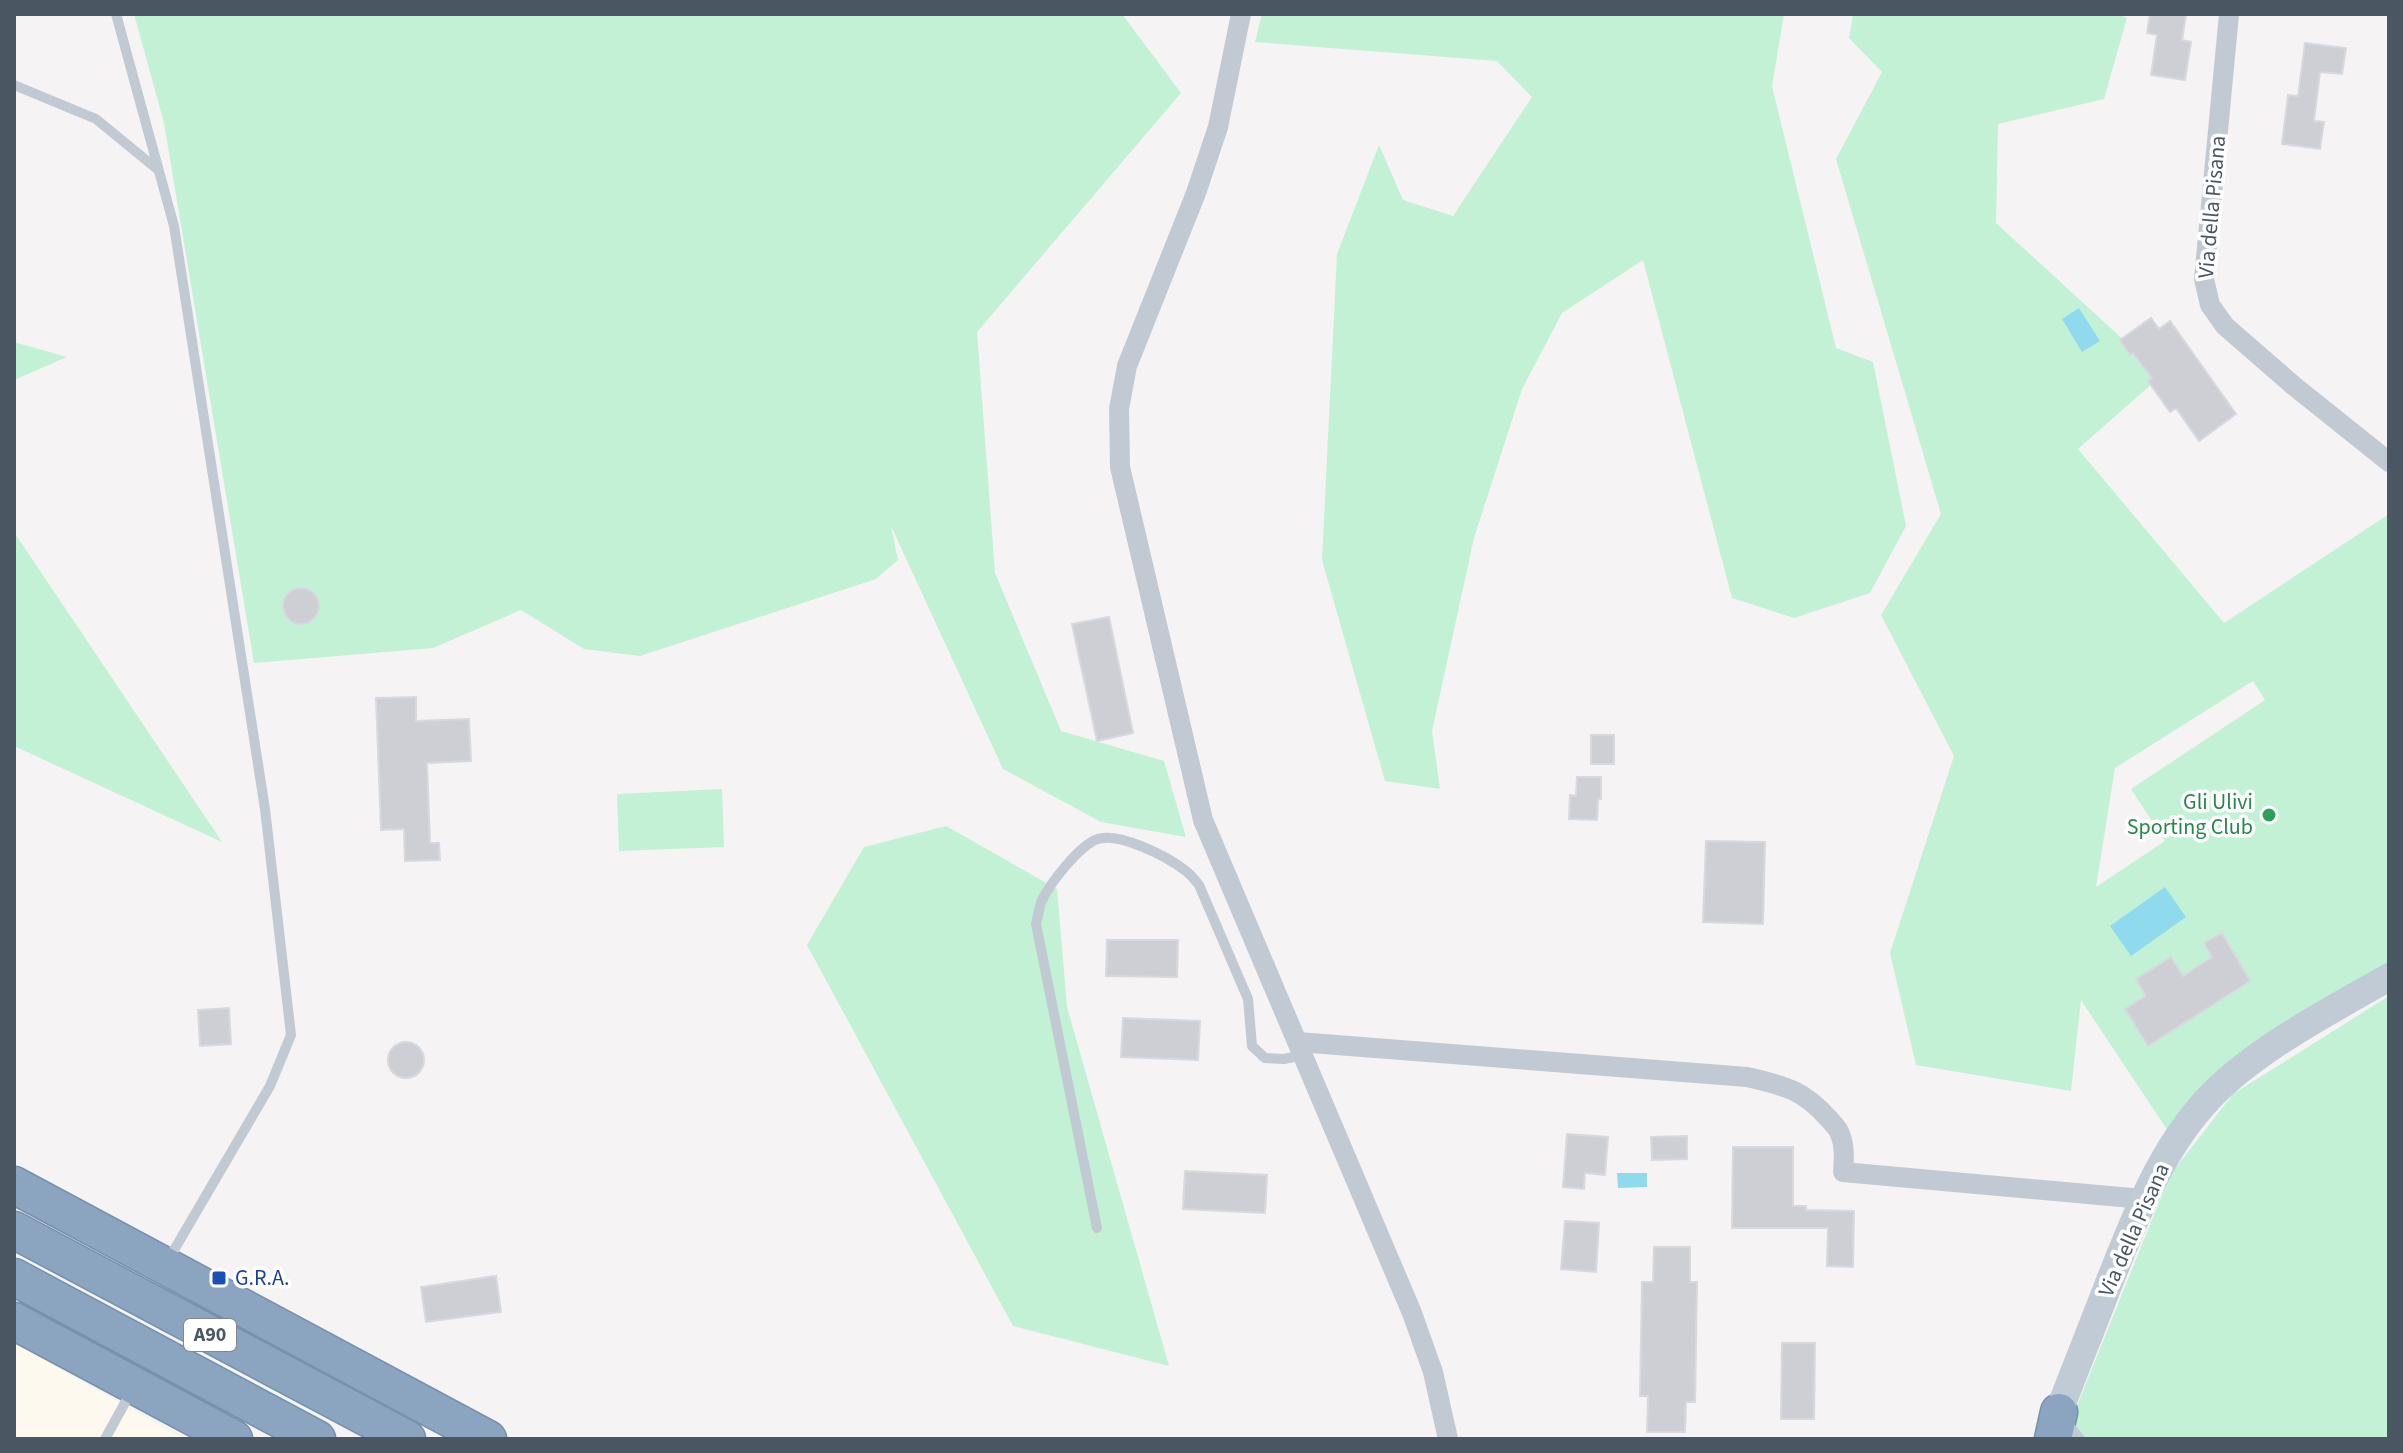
<svg xmlns="http://www.w3.org/2000/svg" width="2403" height="1453" font-family="'Source Sans 3',sans-serif">
<style>
.commercial{fill:#fdf9ef}
.green{fill:#c3f1d5;fill-rule:evenodd}
.water{fill:#90daee}
.building{fill:#cdcfd5;stroke:#d7d9de;stroke-width:2}
.lines{fill:none;stroke-linecap:round;stroke-linejoin:round}
.motorway-casing{stroke:#7690ad;stroke-width:39}
.service{stroke:#c1cad2;stroke-width:10}
.minor{stroke:#c1cad2;stroke-width:20}
.secondary{stroke:#c1cbd6;stroke-width:28}
.motorway{stroke:#8ba5c1;stroke-width:36}
.leisure-dot{fill:#2e9e5b;stroke:#fff;stroke-width:3}
.transit-dot{fill:#1a4fb4;stroke:#fff;stroke-width:3}
.labels{text-anchor:middle;dominant-baseline:central;stroke-width:7;stroke-linejoin:round;paint-order:stroke}
.shield{fill:#fff;stroke:#808990;stroke-width:2}
.shield-label{font-size:20px;font-weight:bold;fill:#4a5661}
.street-label{font-size:22px;fill:#4a5661;stroke:#fff}
.leisure-label{font-size:22px;fill:#27864d;stroke:#fff;text-anchor:end}
.transit-label{font-size:22px;fill:#164399;stroke:#fff;text-anchor:start}
</style>
<rect width="100%" height="100%" fill="#f5f3f3"/>
<path class="commercial" d="M14 1343 184 1439H14Z"/>
<path class="green" d="M134 14H1122L1181 93 977 332 995 573 1061 731 1164 761 1186 837 1101 822 1003 769 891 526 898 560 876 579 640 656 584 649 521 610 433 648 254 663 164 123Z
M1262 14H1784L1772 86 1836 348 1873 362 1906 526 1870 593 1794 618 1732 598 1643 260 1562 313 1522 389 1474 538 1432 731 1440 789 1385 781 1322 560 1337 254 1379 145 1403 200 1453 216 1532 97 1497 61 1255 42Z
M1853 14H2118L2127 18 2104 99 1998 124 1996 223 2162 375 2078 449 2224 623 2389 514V985L2168 1131 2081 1000 2071 1091 1916 1065 1890 953 1954 756 1881 615 1941 514 1836 159 1882 72 1849 38ZM2253 681 2265 700 2131 789 2165 841 2096 887 2115 768Z
M14 342 67 357 14 380Z
M14 532 222 842 14 746Z
M722 789 724 847 619 851 617 794Z
M946 826 1057 889 1067 1007 1169 1366 1013 1326 807 945 864 847Z
M2389 996V1439H2066L2068 1428 2170 1175 2233 1094Z"/>
<path class="water" d="M2079 308 2100 341 2082 352 2062 319Z
M2165 887 2186 917 2131 956 2110 926Z
M1617 1173H1647V1187L1618 1188Z"/>
<path class="building" d="M2150 14H2186L2182 40 2191 42 2185 80 2151 75 2157 35 2147 33Z
M2305 43 2346 48 2342 74 2320 72 2314 121 2324 122 2320 149 2282 144 2288 95 2298 96Z
M2151 318 2159 329 2170 321 2236 414 2199 441 2176 408 2170 412 2148 381 2152 378 2133 353 2130 355 2120 340Z
M283 606a18 18 0 1 1 36 0a18 18 0 1 1-36 0Z
M1109 617 1133 733 1097 741 1072 624Z
M416 697V721L469 719 471 761 427 763 430 843H439L440 860 405 861 404 829 381 830 376 698Z
M1591 735H1614V764H1591Z
M1577 777H1601V799H1598L1597 820 1569 819 1570 795 1576 796Z
M1706 841 1765 842 1763 924 1703 922Z
M2222 933 2250 981 2148 1046 2125 1009 2146 996 2136 979 2171 957 2183 976 2212 957 2204 943Z
M1107 940H1178L1177 977 1106 976Z
M229 1008 231 1044 200 1046 198 1010Z
M1123 1018 1200 1021 1198 1060 1121 1057Z
M388 1060a18 18 0 1 1 36 0a18 18 0 1 1-36 0Z
M1567 1134 1608 1137 1605 1175 1585 1173 1584 1189 1563 1187Z
M1687 1136V1159L1652 1160 1651 1137Z
M1733 1147H1793V1206H1806V1210L1854 1211 1853 1267 1827 1266 1828 1228H1732Z
M1185 1171 1267 1175 1265 1213 1183 1209Z
M1565 1221 1599 1223 1596 1272 1561 1269Z
M1654 1247H1690V1282H1697L1695 1402H1686L1685 1432H1647L1648 1396H1640L1642 1282H1653Z
M496 1276 501 1312 426 1322 421 1287Z
M1782 1343H1815L1814 1419H1781Z"/>
<g class="lines">
<g class="motorway-casing">
<path id="motorway" d="M14 1185 488 1439
M14 1230 407 1439
M14 1277 317 1439
M14 1321 234 1439
M2053 1439 2059 1412"/>
</g>
<path class="service" d="M116 14 174 226 265 809 291 1035 270 1086 167 1262
M14 85 96 119 157 169
M1097 1228 1036 924C1038 916 1039 907 1042 900 1051 882 1077 849 1095 840 1117 830 1168 857 1186 871 1191 875 1195 880 1199 885L1248 999 1252 1046 1265 1058 1284 1059 1303 1055
M2066 1422 2080 1439
M105 1439 132 1390"/>
<path class="minor" d="M1241 14 1218 127 1196 193 1127 366 1119 409 1120 467 1203 820 1412 1313 1433 1372 1448 1439
M2229 14 2204 279 2210 305 2225 326 2294 386 2389 462
M1298 1042 1747 1077C1785 1086 1802 1089 1829 1119 1833 1124 1838 1128 1840 1134 1845 1146 1844 1159 1843 1172L2143 1199"/>
<path class="secondary" d="M2052 1431C2069 1383 2089 1336 2107 1288 2136 1216 2162 1142 2220 1087 2269 1042 2332 1010 2389 977"/>
<use href="#motorway" class="motorway"/>
</g>
<circle class="leisure-dot" cx="2269" cy="815" r="8"/>
<rect class="transit-dot" x="211" y="1270" width="16" height="16" rx="4"/>
<g class="labels">
<rect class="shield" x="184" y="1319" width="52" height="32" rx="6"/>
<g class="shield-label">
<text x="210" y="1335">A90</text>
</g>
<g class="street-label">
<text transform="translate(2212 207) rotate(-85)">Via della Pisana</text>
<text transform="translate(2134 1230) rotate(-66)">Via della Pisana</text>
</g>
<g class="leisure-label">
<text x="2253" y="802">Gli Ulivi<tspan x="2253" dy="25">Sporting Club</tspan></text>
</g>
<g class="transit-label">
<text x="235" y="1278">G.R.A.</text>
</g>
</g>
<rect width="2403" height="1453" fill="none" stroke="#4a5661" stroke-width="32"/>
</svg>
